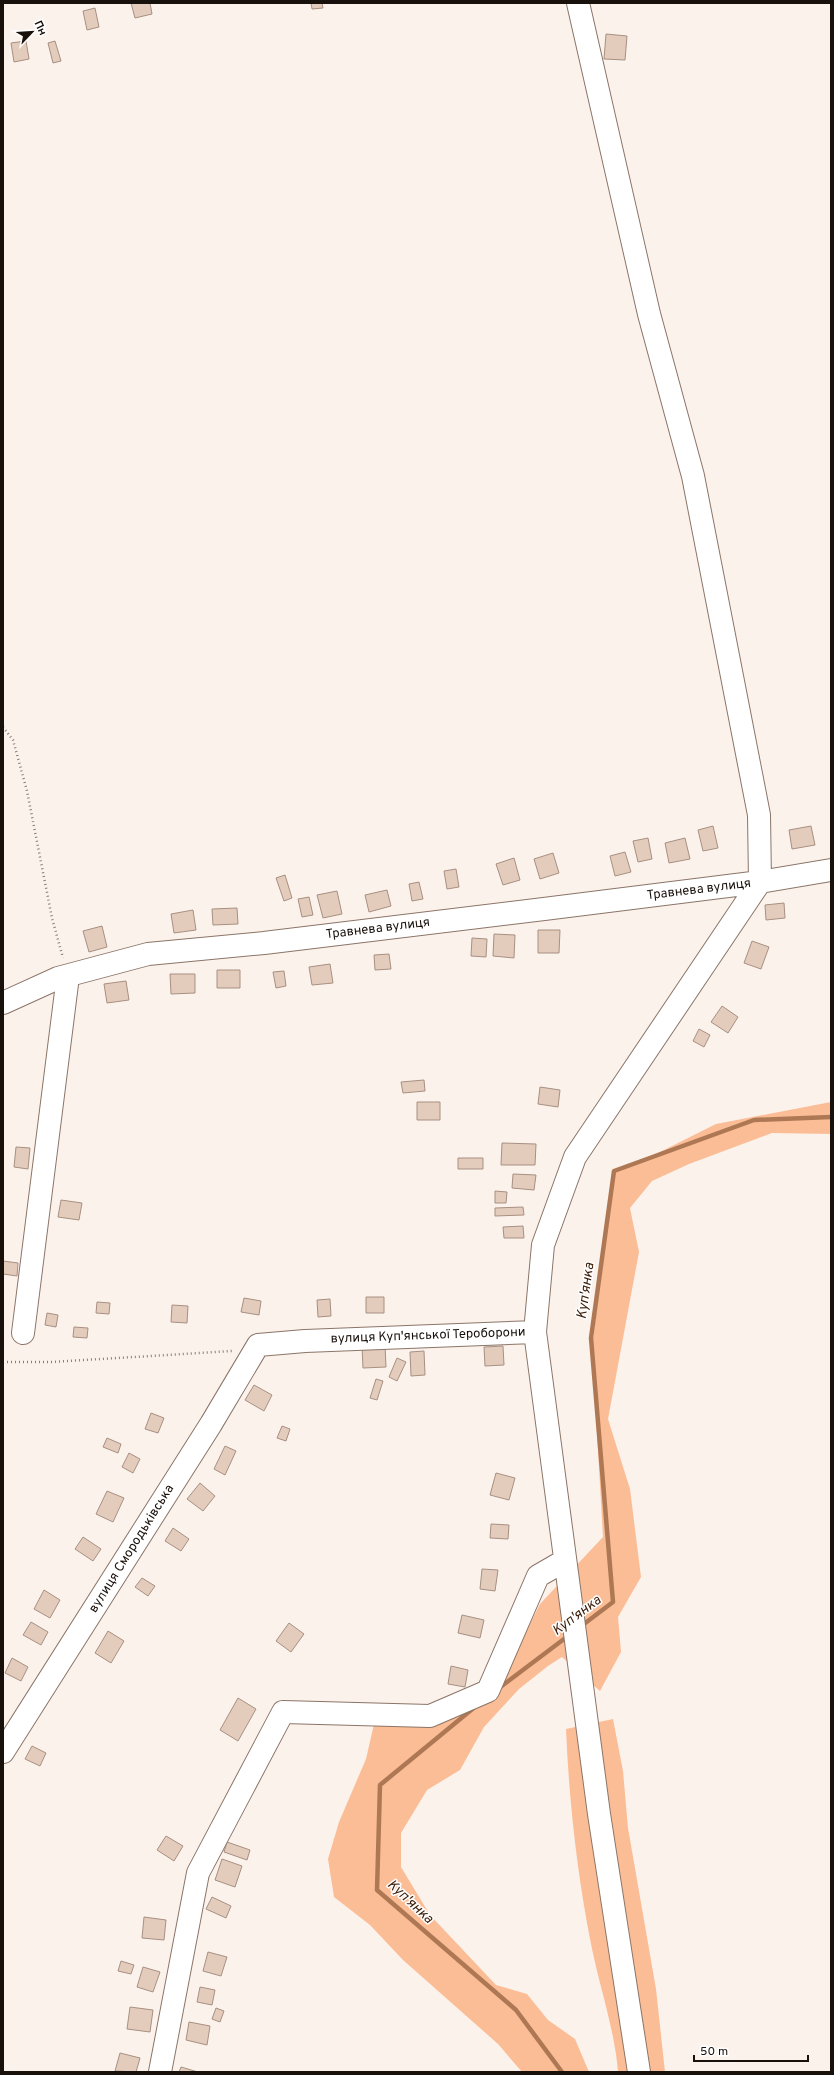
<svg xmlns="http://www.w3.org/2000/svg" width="834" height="2075" font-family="Overpass,sans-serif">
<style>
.green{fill:#fbbd96}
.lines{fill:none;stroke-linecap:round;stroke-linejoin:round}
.stream{stroke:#ae7854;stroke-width:4.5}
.building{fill:#e4ccbd;stroke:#a79082}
.minor-casing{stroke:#8b7568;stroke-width:24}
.path{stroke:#877e79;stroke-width:2.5;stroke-dasharray:1 3;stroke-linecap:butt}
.minor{stroke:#fff;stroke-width:22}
.labels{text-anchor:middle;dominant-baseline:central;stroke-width:3;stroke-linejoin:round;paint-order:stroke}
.street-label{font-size:13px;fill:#18100b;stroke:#fff}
.water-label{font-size:14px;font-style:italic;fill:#3e210c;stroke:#fff}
</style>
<rect width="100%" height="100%" fill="#fcf2ec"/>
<path class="green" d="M831 1102V1134L772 1133 689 1164 652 1181 630 1208 639 1252 608 1419 630 1489 641 1577 618 1617 621 1652 600 1691 562 1657 548 1666 519 1689 484 1727 460 1770 427 1790 401 1833V1867L430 1915 496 1985 527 1994 548 2020 575 2039 589 2072H522L498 2044 403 1960 370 1925 334 1897 328 1859 339 1822 366 1759 374 1724 497 1689 540 1604 603 1537 592 1347 614 1171 646 1159 716 1124Z
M613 1719 623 1771 628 1828 656 1989 665 2072H618C615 2031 599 1985 591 1944 577 1873 569 1801 566 1729Z"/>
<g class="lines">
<path class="stream" d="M580 1627 613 1602 591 1338 614 1171 754 1120 831 1117
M499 1688 568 1636
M476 1706 380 1785 377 1890 516 2010 562 2072"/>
</g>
<path class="building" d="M131 3H150L152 14 135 18Z
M311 3H322L323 8 312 9Z
M95 8 99 27 87 30 83 11Z
M606 34 627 36 625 60 604 59Z
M26 41 29 59 14 62 11 43Z
M55 41 61 61 53 63 48 43Z
M713 826 718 848 703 851 698 830Z
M811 826 815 845 792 849 789 830Z
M648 838 652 859 638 862 633 841Z
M685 838 690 859 669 863 665 843Z
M625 852 631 872 615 876 610 856Z
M553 853 559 873 540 879 534 859Z
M514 858 520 880 503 885 496 864Z
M456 869 459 887 447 889 444 871Z
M285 875 292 898 284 901 276 878Z
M419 882 423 899 412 901 409 884Z
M387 890 391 906 369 912 365 895Z
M337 891 342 914 323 918 317 895Z
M309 897 313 915 302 917 298 899Z
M784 903 785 918 766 920 765 905Z
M237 908 238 924 213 925 212 909Z
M193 910 196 930 174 933 171 914Z
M102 926 107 947 89 952 83 931Z
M538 930H560L559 953H538Z
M494 934 515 935 514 958 493 956Z
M472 938 487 939 486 957 471 956Z
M752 941 769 947 761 969 744 963Z
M389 954 391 969 375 970 374 955Z
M330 964 333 983 312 985 309 967Z
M217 970H240V988H217Z
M284 971 286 986 276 988 273 972Z
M170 974H195V993L171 994Z
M126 981 129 1000 107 1003 104 984Z
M722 1006 738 1017 728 1033 711 1022Z
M699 1029 710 1035 704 1047 693 1041Z
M424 1080 425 1091 403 1093 401 1082Z
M540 1087 560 1090 558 1107 538 1104Z
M417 1102H440V1120H417Z
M502 1143 536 1144 535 1165H501Z
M16 1147 30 1148 28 1169 14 1167Z
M458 1158H483V1169H458Z
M513 1174 536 1175 534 1190 512 1188Z
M495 1191 507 1192 506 1203H495Z
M61 1200 82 1203 79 1220 58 1217Z
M523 1207 524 1215 495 1216V1208Z
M523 1226 524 1238H504L503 1227Z
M3 1261 18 1263 17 1276 3 1274Z
M366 1297H384V1313H366Z
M244 1298 261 1301 259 1315 241 1312Z
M330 1299 331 1316 318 1317 317 1300Z
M97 1302 110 1303 109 1314 96 1313Z
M172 1305 188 1306 187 1323 171 1322Z
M47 1313 58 1315 56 1327 45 1325Z
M74 1327 88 1328 87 1338 73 1337Z
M385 1345 386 1367 363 1368 362 1346Z
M503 1346 504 1365 485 1366 484 1347Z
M424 1351 425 1375 411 1376 410 1352Z
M397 1358 406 1362 397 1381 389 1377Z
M376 1379 383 1381 377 1400 370 1398Z
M254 1385 272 1395 264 1411 245 1400Z
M151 1413 164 1418 158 1433 145 1429Z
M282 1426 290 1429 286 1441 277 1438Z
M107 1438 121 1444 118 1453 103 1447Z
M225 1446 236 1451 225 1475 214 1469Z
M129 1453 140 1459 133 1473 122 1467Z
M496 1473 515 1478 509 1500 490 1495Z
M200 1483 215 1496 203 1511 187 1499Z
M107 1491 124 1498 113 1522 96 1514Z
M491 1524 509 1525 508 1539 490 1538Z
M173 1528 189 1539 181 1551 165 1541Z
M83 1537 101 1549 93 1561 75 1549Z
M482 1569 498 1570 495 1591 480 1589Z
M142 1578 155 1586 148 1596 135 1587Z
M44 1590 60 1600 50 1618 34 1609Z
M462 1615 484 1620 480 1638 458 1633Z
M31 1622 48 1632 41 1645 23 1635Z
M289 1623 304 1634 291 1652 276 1641Z
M108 1631 124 1641 111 1663 95 1653Z
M12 1658 28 1667 21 1681 5 1673Z
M451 1666 468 1670 465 1687 448 1684Z
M238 1698 256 1709 238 1741 220 1730Z
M32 1746 46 1753 40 1766 25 1759Z
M166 1836 183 1846 174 1861 157 1850Z
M227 1842 250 1850 247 1860 224 1852Z
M222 1859 242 1866 235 1887 215 1880Z
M212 1897 231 1906 226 1918 206 1909Z
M144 1917 166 1920 164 1940 142 1938Z
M208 1952 227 1957 221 1976 203 1971Z
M121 1961 134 1965 131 1974 118 1971Z
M143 1967 160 1972 153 1992 137 1987Z
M200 1987 215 1990 212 2005 197 2002Z
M130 2007 153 2010 150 2032 127 2029Z
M216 2008 224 2011 220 2022 212 2019Z
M189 2022 210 2026 207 2045 186 2040Z
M120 2053 140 2058 136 2072 115 2071Z
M181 2067 198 2072H179Z"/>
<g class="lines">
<g class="minor-casing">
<path id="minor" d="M578 3 649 314 693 476 759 815 760 882
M3 1003 58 978 148 954 264 943 544 909 760 882 831 870
M23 1333 68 976
M3 1752 211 1424 258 1345 305 1341 535 1332
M160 2072 198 1873 283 1712 430 1716 488 1691 538 1576 564 1561
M639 2072 599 1814 535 1332 543 1245 575 1157 760 882"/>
</g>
<path class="path" d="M3 727 13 740 27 791 52 918 63 958
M3 1362H52L232 1351"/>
<use href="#minor" class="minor"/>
</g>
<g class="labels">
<g class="street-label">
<text transform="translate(699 890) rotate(-7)">Травнева вулиця</text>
<text transform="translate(378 929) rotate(-7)">Травнева вулиця</text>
<text transform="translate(428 1336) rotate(-2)">вулиця Куп'янської Тероборони</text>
<text transform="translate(132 1549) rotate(-58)">вулиця Смородьківська</text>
</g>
<g class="water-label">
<text transform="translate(586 1291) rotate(-82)">Куп'янка</text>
<text transform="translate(577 1616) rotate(-37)">Куп'янка</text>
<text transform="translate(410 1902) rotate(43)">Куп'янка</text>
</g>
</g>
<rect width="834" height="2075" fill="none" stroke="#18100b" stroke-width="8"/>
<g transform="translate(32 32) rotate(65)" stroke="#ffffff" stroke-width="3" paint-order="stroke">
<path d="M0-3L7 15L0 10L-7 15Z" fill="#18100b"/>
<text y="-6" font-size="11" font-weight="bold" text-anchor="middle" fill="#18100b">Пн</text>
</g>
<path d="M694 2055v6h114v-6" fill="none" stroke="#18100b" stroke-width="2"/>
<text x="700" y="2055" font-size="12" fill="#18100b" stroke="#ffffff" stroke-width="3" paint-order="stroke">50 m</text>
</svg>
